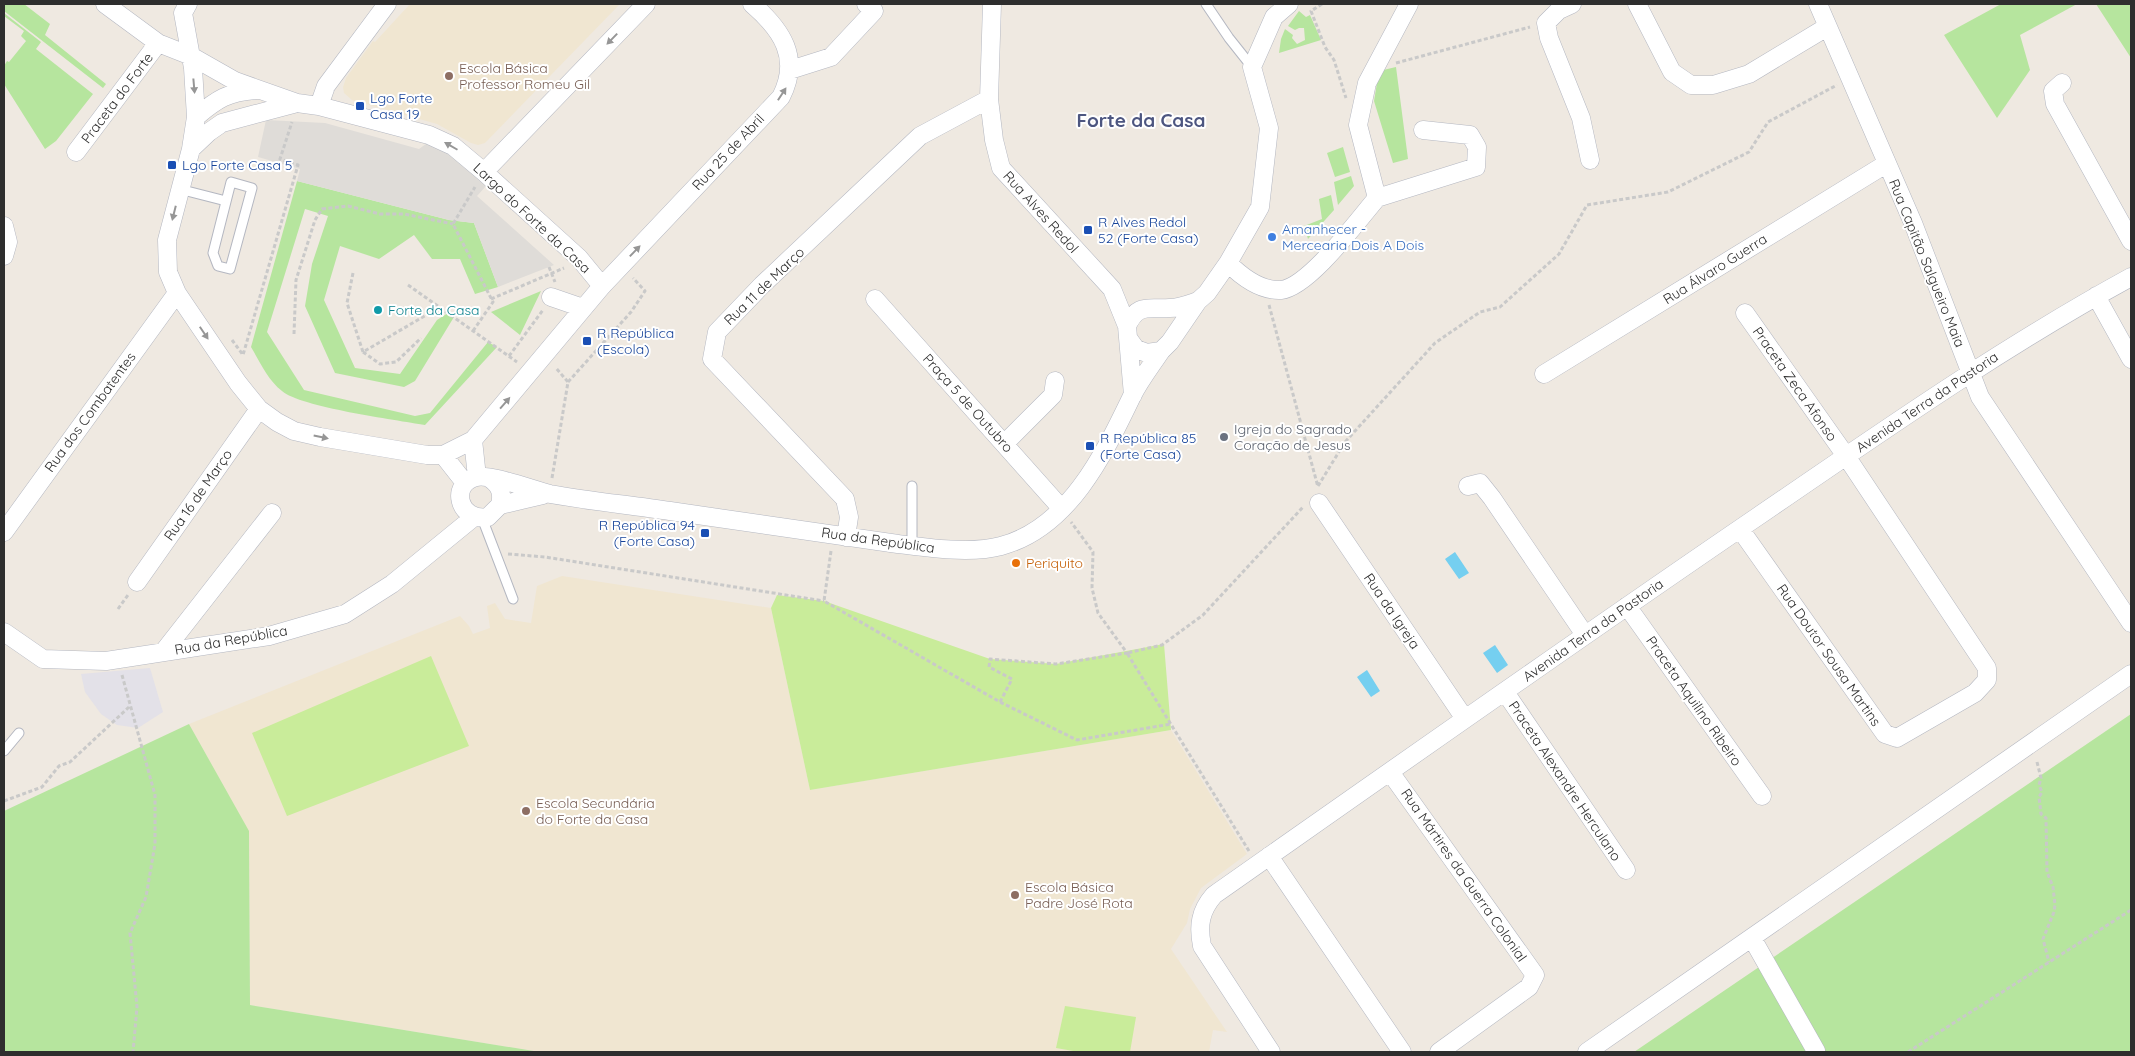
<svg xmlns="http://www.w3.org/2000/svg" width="2135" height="1056" font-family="Quicksand,sans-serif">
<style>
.industrial{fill:#e3e1e8}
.education{fill:#f0e6d1}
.green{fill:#b6e59e}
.pitch{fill:#c9ec9a}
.plaza{fill:#dfdcd8}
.water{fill:#75cff0}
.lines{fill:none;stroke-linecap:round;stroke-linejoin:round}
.lane-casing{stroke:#b4b7c1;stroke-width:11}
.street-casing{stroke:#b4b7c1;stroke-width:19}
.path{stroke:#c9c9c9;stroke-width:3;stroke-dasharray:4 2.5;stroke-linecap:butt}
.lane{stroke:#fff;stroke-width:9}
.street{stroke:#fff;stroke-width:18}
.oneway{fill:#969696}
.education-dot{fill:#8d6e63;stroke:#fff;stroke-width:2}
.transit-dot{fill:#1a4fb4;stroke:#fff;stroke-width:2}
.shop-dot{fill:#3f7fe0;stroke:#fff;stroke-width:2}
.culture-dot{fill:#0f9aa8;stroke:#fff;stroke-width:2}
.worship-dot{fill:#6b7280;stroke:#fff;stroke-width:2}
.food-dot{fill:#e8710a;stroke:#fff;stroke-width:2}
.labels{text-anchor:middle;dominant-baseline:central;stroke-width:4;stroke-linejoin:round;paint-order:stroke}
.education-label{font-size:14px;fill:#785e54;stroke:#fff;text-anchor:start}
.street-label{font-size:14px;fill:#2e2e2e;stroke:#fff}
.transit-label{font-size:14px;fill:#164399;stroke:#fff;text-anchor:start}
.shop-label{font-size:14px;fill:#366cbe;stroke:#fff;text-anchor:start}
.culture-label{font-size:14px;fill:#0d838f;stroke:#fff;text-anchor:start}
.worship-label{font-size:14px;fill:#5b616d;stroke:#fff;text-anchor:start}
.food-label{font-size:14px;fill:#c56008;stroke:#fff;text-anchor:start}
.district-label{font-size:19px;font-weight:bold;fill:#4d5680;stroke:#fff}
</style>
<rect width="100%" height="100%" fill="#efe9e1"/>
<path class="industrial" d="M150 668 163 712 138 728 117 725 101 714 85 692 81 674Z"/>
<path class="education" d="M410 4H620L485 143 478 145 471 143 437 124 352 100 344 93 343 87 346 78 373 41 375 42Z
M562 576 771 608 810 790 1171 730 1247 854 1201 888 1190 909 1187 923 1171 949 1227 1032 1213 1030 1209 1052H540L250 1005 249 832 189 724 460 616 469 626 473 634 490 628 487 606 495 603 505 619 531 623 537 586Z"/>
<path class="green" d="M4 4H24L50 24 45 35 106 84 103 88 4 11Z
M2001 4H2077L2020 35 2030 70 1997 118 1944 35Z
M2096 4H2131V58Z
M1299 11 1306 17 1310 15 1321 40 1279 53 1281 39 1285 29 1293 35 1292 38 1297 44 1305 40 1304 28H1299L1295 30 1288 26Z
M4 13 41 42 36 49 93 94 56 141 45 149 4 84V66L7 61 9 62 26 41 21 36 24 31 4 16Z
M1396 67 1408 159 1393 163 1374 101 1379 71Z
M1343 147 1350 172 1335 177 1327 153Z
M1351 176 1354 186 1338 205 1334 182Z
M297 181 449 220 474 223 498 287 475 294 460 259H432L414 235 379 259 340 246 324 300 355 368 400 374 437 320 448 313 454 317 415 381 404 387 335 373 305 306 312 264 328 216 305 209 267 332 304 390 415 416 430 413 488 342 497 347 425 425C396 420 300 407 282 391 268 380 260 362 251 347Z
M1331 195 1334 210 1308 239 1304 226 1322 219 1319 199Z
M541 291 520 335 491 312Z
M2131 714V1052H1634Z
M189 724 249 831 250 1005 540 1052H4V811Z"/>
<path class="pitch" d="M777 595 824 601 990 659 1056 664 1164 644 1171 730 810 790 771 608Z
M431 656 469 746 287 816 252 733Z
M1065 1006 1136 1017 1130 1052H1079L1056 1048Z"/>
<path class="plaza" d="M266 120 325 123 419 149 430 141 466 167 486 186 477 196 554 265 498 287 474 223 449 220 297 181 300 169 258 157Z"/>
<path class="water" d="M1455 552 1469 573 1459 579 1445 559Z
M1495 645 1508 665 1497 673 1483 653Z
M1367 670 1380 691 1371 697 1357 677Z"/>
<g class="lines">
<g class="lane-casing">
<path id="lane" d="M1206 4 1229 38 1252 67
M231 182 252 188 230 269 218 266 213 253Z
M179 189 226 201
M482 518 513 599
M912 546V486
M4 751 19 733"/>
</g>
<g class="street-casing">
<path id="street" d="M105 4 158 43 191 56 235 81 297 103
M188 4 183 13 193 68 196 117 191 149 167 240 168 272 177 293 238 383 259 409 277 422 294 431 320 437 427 455H443L473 440 602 286 781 97C801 58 782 30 752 4
M992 4 989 99 994 140 1001 168 1112 289 1127 326
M1572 4 1559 10 1546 23 1549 38 1581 118 1590 160
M1637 4 1672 72 1691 85H1713L1749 74 1827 27
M1818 4 1913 223 1980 397 2131 623
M790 70 831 57 874 11 866 4
M2062 83 2053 91 2055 104 2131 241
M319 106 326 86 387 4
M196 117C217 99 228 92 256 90
M191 149 209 132 222 123 297 103 319 106 429 135 453 146 484 172 579 258 602 286
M76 152 158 43
M484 172 646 4
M1377 198 1476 167 1477 147 1470 135 1423 130
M4 226 8 242 4 256
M1228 263C1241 276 1261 291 1281 290 1309 287 1358 220 1377 198L1358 125 1367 83 1409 4
M2096 296 2131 359
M551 297 583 308
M875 299 1061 508
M1128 338 1136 349 1147 353 1161 351 1170 342 1198 301 1207 293 1228 263 1260 207 1269 128 1252 67 1274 17 1289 4
M1544 374 1886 164
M1133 395 1127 326C1138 302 1149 310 1170 308 1179 308 1189 304 1198 301
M473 440 477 477
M1004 444 1053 395 1055 381
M443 455 465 483
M489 478C500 485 503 493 500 505L488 517C458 522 449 483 477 477 491 474 533 490 550 494 589 501 630 505 670 511 746 522 822 533 898 544 928 548 972 554 1001 546 1069 528 1104 454 1132 396 1140 380 1151 366 1161 351
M1468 486 1480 483 1492 498 1585 635
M1319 503 1465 719
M500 505 543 495
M1740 529 1885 734 1897 738 1975 693 1987 680V668L1846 456 1745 313
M4 532 177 293
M846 537 849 517 845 499 712 359 717 332 762 285 920 136 989 99
M137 582 259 409
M1627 606 1762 796
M4 632 43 659 106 661 269 636 345 614 392 584 474 517
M164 651 272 513
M1505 692 1626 870
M1390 772 1535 975 1529 987 1439 1052
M1269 856 1402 1052
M1752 938 1816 1051
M1271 1052 1202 946C1198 926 1200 911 1214 895 1395 768 1575 641 1757 517 1880 433 2001 348 2131 277
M1587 1052 2131 674"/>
</g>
<path class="path" d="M1322 4 1311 11 1325 47 1334 60 1346 98
M1396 63 1530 27
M549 267 555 282
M353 273 347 303 363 352 440 307
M408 285 517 362
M491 299 564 268
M1269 305 1318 487
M473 331 493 302 453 224 475 187
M294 334 296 280 315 220 322 209 348 206 380 214H404L453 224
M232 340 243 355 298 165 280 159 292 122
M363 352 380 364 396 362 421 338
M509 356 543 310
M568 382 631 312 645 291 633 278
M552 478 568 382 556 368
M1318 486 1345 442 1435 343 1480 312 1500 307 1559 254 1587 205 1668 192 1749 152 1768 122 1837 85
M831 551 824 601 1000 702 1077 740 1171 724
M508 554 545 557 824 601
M118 609 128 595
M122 675 155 795V844L146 897 130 933 137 1007 133 1052
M1000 702 1012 679 989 667 990 659 1056 664 1127 653 1098 613 1092 588 1093 552 1071 522
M2037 762 2041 778 2039 785 2042 792 2039 797 2041 814 2046 818 2047 872 2053 887 2055 905 2054 912 2043 939 2049 962
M4 801 42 787 59 766 70 762 129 707
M1249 851 1127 653 1162 645 1203 615 1303 507
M1908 1052 2131 910"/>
<use href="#lane" class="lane"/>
<use href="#street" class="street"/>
</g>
<defs><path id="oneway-solid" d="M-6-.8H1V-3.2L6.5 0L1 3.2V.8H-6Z" transform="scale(1.25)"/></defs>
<g class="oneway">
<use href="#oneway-solid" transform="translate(612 39) rotate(134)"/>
<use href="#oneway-solid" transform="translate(194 86) rotate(85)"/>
<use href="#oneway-solid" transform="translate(782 94) rotate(-57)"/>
<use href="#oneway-solid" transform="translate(451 146) rotate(-150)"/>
<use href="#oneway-solid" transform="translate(174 213) rotate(104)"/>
<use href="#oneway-solid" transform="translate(635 251) rotate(-46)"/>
<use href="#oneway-solid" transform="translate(204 333) rotate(56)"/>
<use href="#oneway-solid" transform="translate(505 403) rotate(-49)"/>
<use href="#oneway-solid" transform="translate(321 437) rotate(12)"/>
</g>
<g class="education-dot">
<circle cx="449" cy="76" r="5"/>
<circle cx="526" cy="811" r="5"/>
<circle cx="1015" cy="895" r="5"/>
</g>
<g class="transit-dot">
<rect x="355" y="101" width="10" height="10" rx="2.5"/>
<rect x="167" y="160" width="10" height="10" rx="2.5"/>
<rect x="1083" y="225" width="10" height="10" rx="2.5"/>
<rect x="582" y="336" width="10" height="10" rx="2.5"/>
<rect x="1085" y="441" width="10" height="10" rx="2.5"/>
<rect x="700" y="528" width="10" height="10" rx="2.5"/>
</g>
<circle class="shop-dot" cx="1272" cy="237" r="5"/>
<circle class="culture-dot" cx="378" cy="310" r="5"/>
<circle class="worship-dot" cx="1224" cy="437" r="5"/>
<circle class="food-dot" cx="1016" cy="563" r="5"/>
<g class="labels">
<g class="education-label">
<text x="459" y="68">Escola Básica<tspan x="459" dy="16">Professor Romeu Gil</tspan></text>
<text x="536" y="803">Escola Secundária<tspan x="536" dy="16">do Forte da Casa</tspan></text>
<text x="1025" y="887">Escola Básica<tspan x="1025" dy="16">Padre José Rota</tspan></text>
</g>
<g class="street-label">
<text transform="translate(117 98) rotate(-53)">Praceta do Forte</text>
<text transform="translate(728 152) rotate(-47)">Rua 25 de Abril</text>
<text transform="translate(1041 212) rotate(48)">Rua Alves Redol</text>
<text transform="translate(532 218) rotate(43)">Largo do Forte da Casa</text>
<text transform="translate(1927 263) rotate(68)">Rua Capitão Salgueiro Maia</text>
<text transform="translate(1715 269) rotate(-32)">Rua Álvaro Guerra</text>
<text transform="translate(764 286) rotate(-44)">Rua 11 de Março</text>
<text transform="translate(1795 384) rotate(55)">Praceta Zeca Afonso</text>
<text transform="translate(1927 402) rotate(-34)">Avenida Terra da Pastoria</text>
<text transform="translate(968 403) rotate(48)">Praça 5 de Outubro</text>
<text transform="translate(90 412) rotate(-54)">Rua dos Combatentes</text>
<text transform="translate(198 495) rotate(-55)">Rua 16 de Março</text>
<text transform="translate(878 540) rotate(8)">Rua da República</text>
<text transform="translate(1392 611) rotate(56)">Rua da Igreja</text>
<text transform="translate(1593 630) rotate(-35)">Avenida Terra da Pastoria</text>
<text transform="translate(231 640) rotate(-10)">Rua da República</text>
<text transform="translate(1829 655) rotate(55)">Rua Doutor Sousa Martins</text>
<text transform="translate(1694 701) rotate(55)">Praceta Aquilino Ribeiro</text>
<text transform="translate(1565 781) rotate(56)">Praceta Alexandre Herculano</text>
<text transform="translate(1464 875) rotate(55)">Rua Mártires da Guerra Colonial</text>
</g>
<g class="transit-label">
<text x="370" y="98">Lgo Forte<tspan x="370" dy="16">Casa 19</tspan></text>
<text x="182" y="165">Lgo Forte Casa 5</text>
<text x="1098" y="222">R Alves Redol<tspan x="1098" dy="16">52 (Forte Casa)</tspan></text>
<text x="597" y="333">R República<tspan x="597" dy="16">(Escola)</tspan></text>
<text x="1100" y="438">R República 85<tspan x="1100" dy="16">(Forte Casa)</tspan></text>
<text x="695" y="525" text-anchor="end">R República 94<tspan x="695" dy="16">(Forte Casa)</tspan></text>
</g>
<g class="shop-label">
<text x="1282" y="229">Amanhecer -<tspan x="1282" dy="16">Mercearia Dois A Dois</tspan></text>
</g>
<g class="culture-label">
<text x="388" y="310">Forte da Casa</text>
</g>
<g class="worship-label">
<text x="1234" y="429">Igreja do Sagrado<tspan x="1234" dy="16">Coração de Jesus</tspan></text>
</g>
<g class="food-label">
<text x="1026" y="563">Periquito</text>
</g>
<g class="district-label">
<text x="1141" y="120">Forte da Casa</text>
</g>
</g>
<rect width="2135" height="1056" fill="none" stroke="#2e2e2e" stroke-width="10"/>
</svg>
